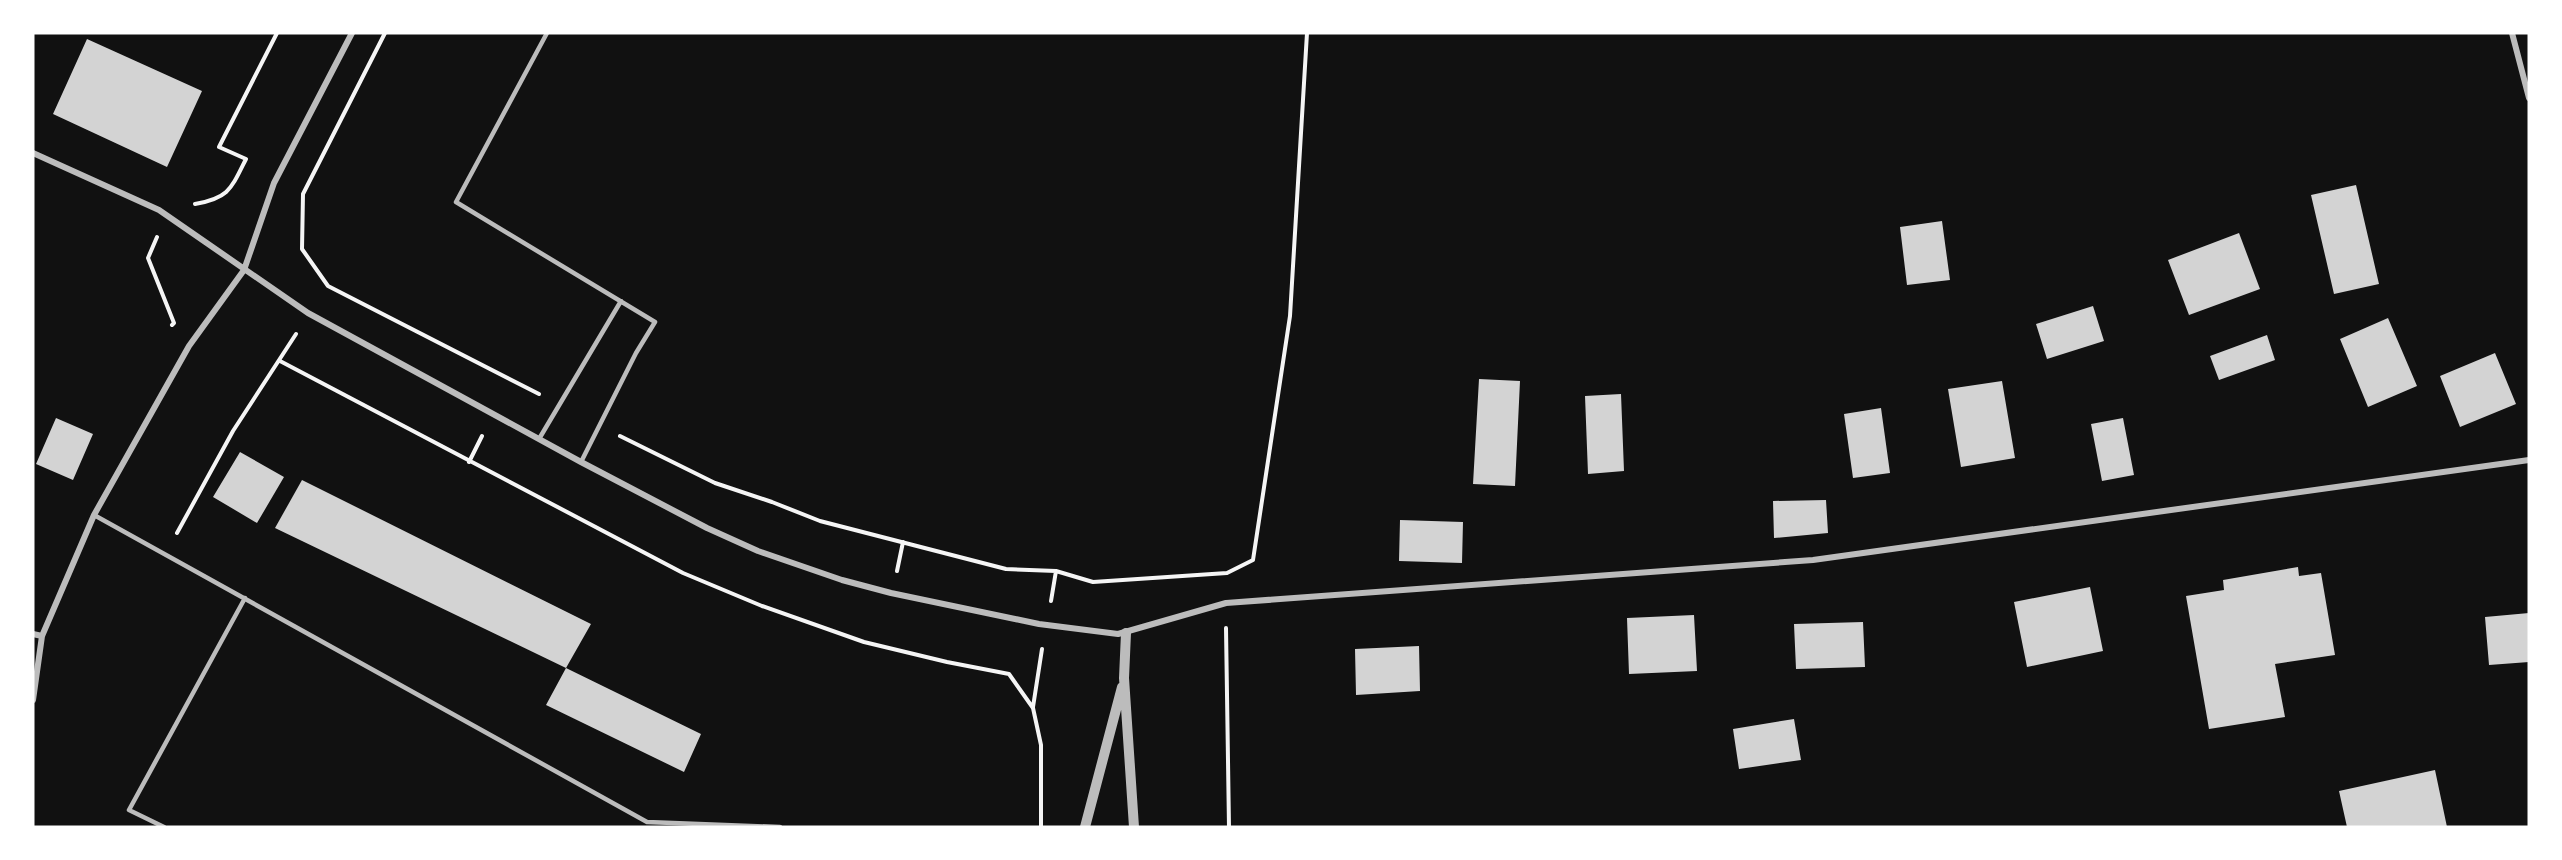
<svg xmlns="http://www.w3.org/2000/svg" width="2562" height="860" font-family="Ubuntu,sans-serif">
<style>
.building{fill:#d3d3d3}
.lines{fill:none;stroke-linecap:round;stroke-linejoin:round}
.path{stroke:#f5f5f5;stroke-width:4}
.service{stroke:#bcbcbc;stroke-width:4.5}
.minor{stroke:#bcbcbc;stroke-width:6}
.tertiary{stroke:#bcbcbc;stroke-width:10}
</style>
<rect width="100%" height="100%" fill="#111"/>
<path class="building" d="M87 39 202 91 167 167 53 114Z
M2356 185 2379 284 2334 294 2311 195Z
M1942 221 1950 280 1907 285 1900 227Z
M2239 233 2260 289 2189 315 2168 260Z
M2093 306 2104 341 2047 359 2036 324Z
M2388 318 2417 386 2368 407 2340 339Z
M2267 335 2275 360 2219 380 2210 356Z
M2495 353 2516 404 2460 427 2440 376Z
M1479 379 1520 381 1515 486 1473 484Z
M2002 381 2015 458 1961 467 1948 389Z
M1621 394 1624 471 1588 474 1585 396Z
M1881 408 1890 473 1853 478 1844 414Z
M56 418 93 434 73 480 36 464Z
M2123 418 2134 475 2102 481 2091 424Z
M240 452 284 477 257 523 213 497Z
M302 480 591 624 566 668 701 734 684 772 546 705 566 668 275 528Z
M1826 500 1828 533 1774 538 1773 501Z
M1400 520 1463 522 1462 563 1399 561Z
M2298 567 2299 576 2321 573 2335 655 2275 664 2285 717 2209 729 2186 596 2224 590 2223 580Z
M2090 587 2103 651 2027 667 2014 602Z
M2529 613V662L2489 665 2485 617Z
M1694 615 1697 671 1629 674 1627 618Z
M1863 622 1865 667 1796 669 1794 624Z
M1419 646 1420 691 1356 695 1355 649Z
M1794 719 1801 760 1739 769 1733 729Z
M2435 770 2447 827H2347L2339 791Z"/>
<g class="lines">
<path class="path" d="M385 33 303 194 302 249 328 286 539 394
M195 204C229 198 231 189 246 159L219 147 277 33
M157 237 148 258 174 323 172 325
M280 361 683 573 762 606 864 642 947 662 1009 674 1033 708 1041 745V827
M620 436 715 483 772 502 820 521 1006 569 1056 571 1093 582 1227 573 1253 560 1290 316 1307 33
M469 462 482 436
M177 533 233 431 296 334
M897 571 903 542
M1051 601 1056 571
M1226 628 1229 827
M1033 707 1042 649"/>
<path class="service" d="M547 33 456 202 655 322 636 353 581 462
M539 439 621 301
M94 515 647 822 780 827
M164 827 129 810 245 598"/>
<path class="minor" d="M2512 33 2529 98
M33 153 159 210 308 313 581 462 707 528 758 551 842 580 891 593 1039 624 1118 634 1226 603 1813 560 2529 460
M33 634 42 636
M33 700 42 636 94 515 189 346 244 270 274 183 352 33"/>
<path class="tertiary" d="M1126 633 1124 678 1134 827
M1085 827 1122 687"/>
</g>
<rect width="2562" height="860" fill="none" stroke="#ffffff" stroke-width="69"/>
</svg>
